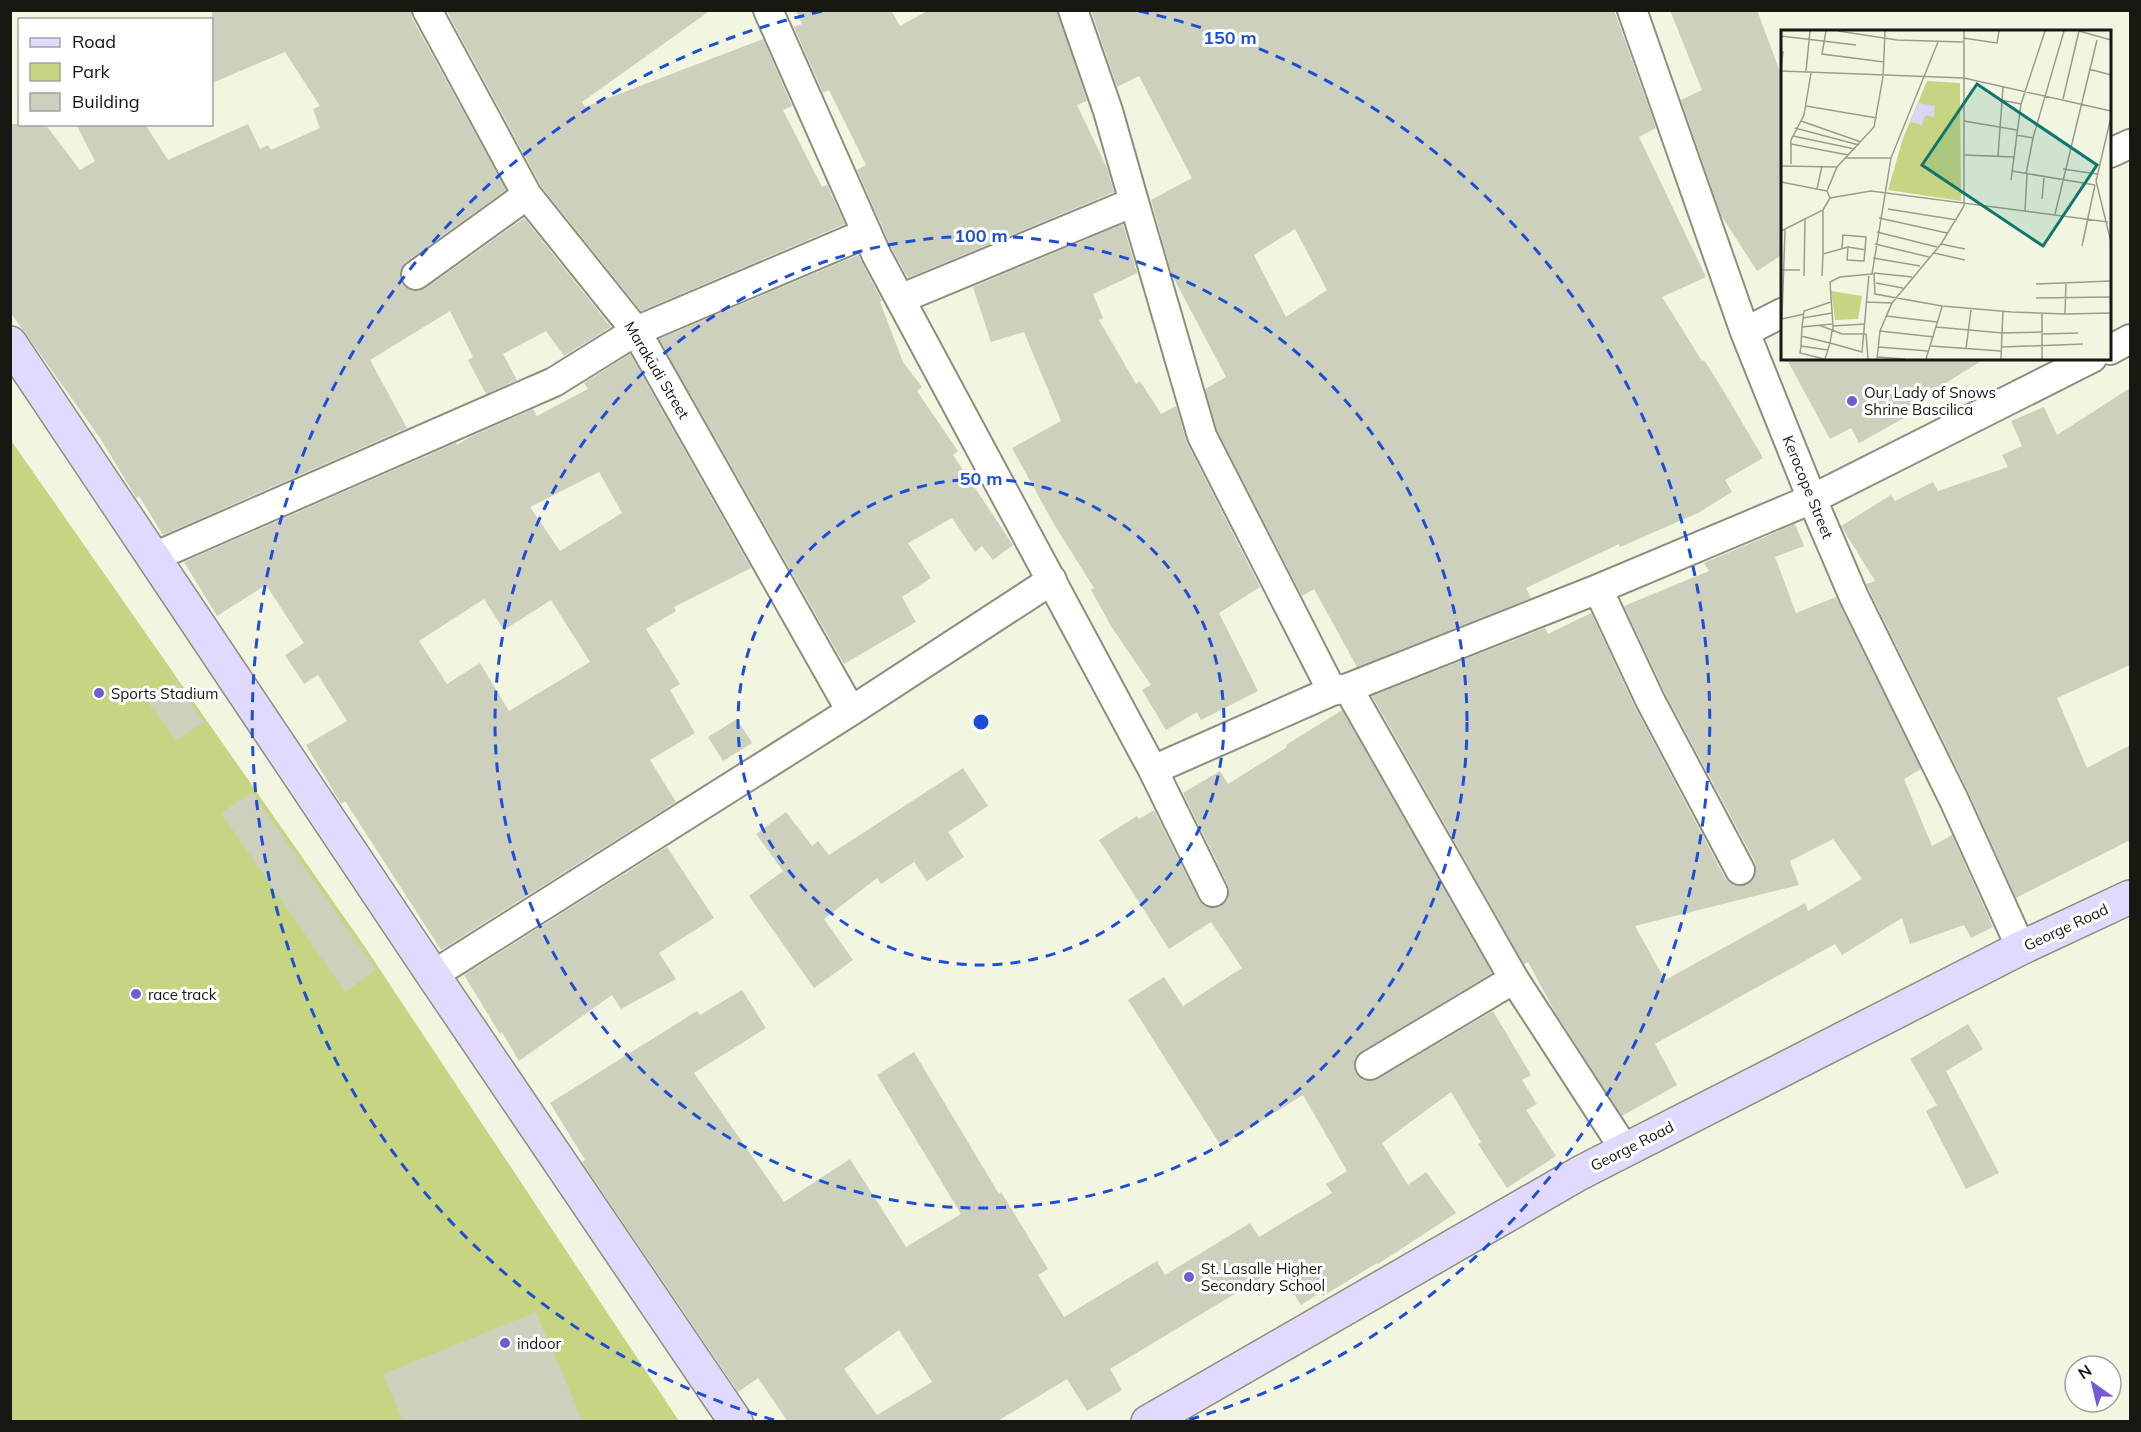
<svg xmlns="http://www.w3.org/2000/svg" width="2141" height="1432" font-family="Mulish,sans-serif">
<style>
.green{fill:#c7d481}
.building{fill:#ccd0bc;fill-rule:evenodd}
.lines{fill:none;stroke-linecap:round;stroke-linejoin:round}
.street-casing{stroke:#8c8f7c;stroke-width:32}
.secondary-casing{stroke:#8c8f7c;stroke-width:36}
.street{stroke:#fff;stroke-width:28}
.secondary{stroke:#e1dafe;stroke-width:33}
.ring{fill:none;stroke:#1d4ed8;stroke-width:3;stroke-dasharray:10 8}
.poi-dot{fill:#765ad4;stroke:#fff;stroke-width:2}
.labels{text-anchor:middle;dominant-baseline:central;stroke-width:6;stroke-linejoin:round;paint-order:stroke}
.street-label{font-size:15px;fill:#171811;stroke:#fff}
.poi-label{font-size:15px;fill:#171811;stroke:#fff;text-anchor:start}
.inset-road{fill:none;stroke:#9a9d8e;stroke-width:1.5}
.view{fill:#0f766e;fill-opacity:0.15;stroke:#0f766e;stroke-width:3}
.inset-edge{fill:none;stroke:#171811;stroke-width:3}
.centre{fill:#1d4ed8;stroke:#fff;stroke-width:3}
.ring-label{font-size:18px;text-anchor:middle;font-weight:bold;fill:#1d4ed8;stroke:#fff;stroke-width:6;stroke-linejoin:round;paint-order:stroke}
</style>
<rect width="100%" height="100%" fill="#f2f6e1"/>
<path class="green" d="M10 439 365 947 679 1421H11Z"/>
<path class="building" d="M212 10H411L412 18 506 190 406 262 401 269 400 276 402 284 410 290 418 291 426 288 524 218 611 327 564 356 546 331 503 354 517 380 486 394 468 360 473 357 450 311 370 360 407 428 163 535 139 496 136 498 134 494 100 438 10 312V124H45L80 170 95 161 76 124H145L168 160 248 124 260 149 268 145 271 150 320 128 313 109 320 106 285 52 212 83Z
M446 10H711L582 102 585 107 763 39 792 106 783 110 822 187 827 185 845 224 641 311 541 186Z
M796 10H891L900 26 929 10H1057L1087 101 1077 105 1107 168 1114 192 908 278 892 249 857 170 866 165 829 90 823 93 794 27 802 24Z
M1091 10H1614L1656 128 1639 137 1706 277 1662 297 1702 361 1704 360 1723 390 1763 458 1725 480 1732 492 1698 513 1620 547 1619 544 1526 588 1531 598 1357 667 1314 589 1302 596 1217 430 1205 389 1226 377 1172 275 1151 200 1192 178 1139 76 1117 87ZM1295 229 1327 290 1286 317 1254 255Z
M1670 10H1757L1782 77V255L1757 271 1721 215 1681 100 1702 90Z
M1123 224 1137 273 1093 294 1103 318 1099 320 1136 384 1140 381 1161 414 1176 406 1187 443 1260 587 1219 613 1258 691 1201 720 1197 712 1166 730 1142 690 1151 685 1111 626 1091 590 1094 588 1055 526 1012 448 1061 421 1024 332 991 342 973 287Z
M858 255 882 301 880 302 903 362 922 387 917 391 958 451 953 455 1013 545 993 560 982 546 975 552 952 518 908 543 931 578 902 597 916 622 844 664 659 339Z
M630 354 751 568 674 607 676 611 646 629 680 684 670 690 695 733 650 760 676 802 441 950 345 801 341 804 306 745 347 721 318 675 304 684 285 655 304 643 266 585 217 616 184 562 456 443 457 445 470 437 533 409 537 416 588 389 584 383ZM599 472 622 513 560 551 530 507ZM484 599 504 630 551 600 590 662 509 711 480 663 447 684 419 641Z
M1786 358H1986L1901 411 1904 418 1859 443 1851 428 1830 439Z
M2130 388V665L2057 698 2087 768 2130 745V840L2016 898 1969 793 1869 590 1866 584 1875 581 1841 526 1891 495 1895 501 1933 482 1938 491 2008 467 2002 455 2022 446 2011 421 2044 407 2057 435Z
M1795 524 1804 546 1775 557 1796 613 1836 597 1921 769 1904 779 1932 846 1952 835 1993 927 1971 938 1964 925 1910 944 1902 918 1842 955 1835 944 1655 1044 1677 1085 1622 1116 1556 1014 1528 962 1524 964 1372 696 1545 628 1548 634 1591 613 1635 707 1725 878 1732 884 1740 886 1747 885 1754 878 1756 870 1755 862 1665 693 1624 606 1709 571 1704 563ZM1833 839 1862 879 1808 911 1805 903 1665 980 1635 926 1799 885 1790 861Z
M176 682 204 722 176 741 148 702Z
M1342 710 1492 973 1362 1051 1355 1058 1354 1066 1356 1073 1363 1080 1371 1081 1378 1079 1493 1011 1531 1075 1522 1080 1537 1104 1526 1110 1556 1156 1507 1188 1478 1144 1481 1142 1451 1092 1382 1143 1408 1185 1426 1172 1456 1213 1378 1264 1377 1263 1323 1296 1321 1292 1301 1305 1278 1268 1110 1369 1122 1390 1087 1411 1067 1379 996 1422H788L758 1378 738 1392 582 1162 585 1160 550 1103 697 1011 700 1015 742 990 766 1028 694 1073 784 1202 850 1159 906 1247 961 1214 877 1075 914 1052 999 1194 1001 1192 1048 1269 1038 1275 1064 1317 1157 1261 1165 1275 1250 1223 1259 1237 1332 1193 1326 1184 1347 1171 1303 1095 1221 1146 1128 1000 1164 977 1183 1006 1242 968 1211 922 1169 949 1099 840 1137 816 1139 819 1154 810 1199 900 1203 905 1211 908 1221 906 1227 901 1229 894 1228 885 1183 793 1220 771 1228 784 1287 747 1286 745ZM899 1330 932 1382 877 1415 844 1369Z
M737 719 752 743 723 761 708 737Z
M963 768 988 806 948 832 964 857 927 881 914 862 881 884 877 878 824 919 853 960 814 988 749 896 783 871 756 834 786 812 812 846 818 841 829 855Z
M252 792 376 970 345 992 221 813Z
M667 847 714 918 659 953 676 979 621 1009 612 995 519 1061 502 1032 500 1034 464 975Z
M1968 1024 1983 1049 1946 1071 1999 1173 1966 1189 1926 1111 1937 1105 1910 1059Z
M536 1312 583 1422H403L383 1374Z"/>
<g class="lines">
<g class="street-casing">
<path id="street" d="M427 10 527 195 636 331 851 711
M768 10 877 256 1153 770 1213 892
M1632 10 1745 332 1812 499 1854 597 1954 800 2021 948
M2110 153 2130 144
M1134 202 1202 436 1332 691
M416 275 527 195
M900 299 1134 202 1108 111 1073 10
M1745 332 1782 313
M2110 350 2130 339
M154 557 554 382 636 331 867 233
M1598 589 1650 700 1740 870
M1348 688 1514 979 1625 1150
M1153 770 1332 691 1348 688 1598 589 1812 499 2092 358
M433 975 851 711 1052 580
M1370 1065 1514 979"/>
</g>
<g class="secondary-casing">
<path id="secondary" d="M10 343 433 975 736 1422
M1148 1422 1580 1173 2021 948 2130 897"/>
</g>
<use href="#street" class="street"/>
<use href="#secondary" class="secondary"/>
</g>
<g class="ring">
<circle cx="981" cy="722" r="243"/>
<circle cx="981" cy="722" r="486"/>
<path d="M774 1420A728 728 0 0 1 823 11M1139 11A728 728 0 0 1 1188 1420"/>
</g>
<g class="poi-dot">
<circle cx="1852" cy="401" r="6"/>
<circle cx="99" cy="693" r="6"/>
<circle cx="136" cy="994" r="6"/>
<circle cx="1189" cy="1277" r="6"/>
<circle cx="505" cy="1343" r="6"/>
</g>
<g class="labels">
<g class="street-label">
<text transform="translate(657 370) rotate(59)">Marakudi Street</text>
<text transform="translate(1808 487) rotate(68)">Kerocope Street</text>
<text transform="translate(2066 927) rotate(-25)">George Road</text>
<text transform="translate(1632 1146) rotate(-27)">George Road</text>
</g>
<g class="poi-label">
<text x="1864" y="392">Our Lady of Snows<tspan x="1864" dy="17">Shrine Bascilica</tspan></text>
<text x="111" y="693">Sports Stadium</text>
<text x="148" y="994">race track</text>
<text x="1201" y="1268">St. Lasalle Higher<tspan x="1201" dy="17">Secondary School</tspan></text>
<text x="517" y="1343">indoor</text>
</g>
</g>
<g transform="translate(1781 30)">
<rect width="330" height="330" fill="#f2f6e1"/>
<path d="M146 51 179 53 180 171 107 160 122 108ZM50 261 81 266 77 289 54 290Z" fill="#c7d481"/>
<path d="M137 73 154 76 153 87 144 85 141 95 129 92Z" fill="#d8d5f5"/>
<path class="inset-road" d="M45 1 41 24 103 32M57 1 116 10 182 12M183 1V176M298 1 330 10M0 6 75 15M182 8 216 13 218 1M0 39 2 21M308 39 330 45M0 41 183 48M25 41 29 1M183 48 330 81M282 69 298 1M220 70 240 74M25 76 96 88M330 87 315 151 330 212M20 91 80 112M183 91 236 100M14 98 78 115M235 105 252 108 283 1M12 106 74 119M10 114 67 125M184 125 233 127M217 126 222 57M65 128H110M10 134V110L23 85 30 43M0 136 56 137M282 139 316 144M231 141 314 155M245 144 252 108M230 150 240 74 264 1M0 152 46 161M36 159 41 136M49 168 46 161 56 137 93 97 102 47 104 1M261 169 263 148M107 179 176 190M42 180V224L67 217 66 230 83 231 85 207 62 205 61 218M244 181 246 144M274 184 316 10M98 188 166 203M0 201 42 180 49 168 90 161 327 192M96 202 156 217M94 214 148 227M160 214 184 219M301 216 314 155M67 217 85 220M153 223 184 230M92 228 139 236M0 240H19M93 243 94 264 161 276 231 282 284 284 285 253M93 243 131 247M23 246 24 189M41 246 42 224M95 253 122 258M255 254 330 251M255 268 330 267M85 272 111 273M284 284 330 283M105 286 156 292M22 288 51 283M1 289 4 200M1 289 23 284M38 295 61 304H85L87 329M52 296 49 252 59 247 91 244 110 128 157 12M21 297 23 281 50 272M155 297 221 303 222 281M99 301 153 307M52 302V296L84 294M262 304 297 303M20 306 49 313 51 301M20 316 19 323 43 329M150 316 220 321M98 317 147 321M221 317 302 314M185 319 190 280M47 320 20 316 21 297 51 294M97 327 124 329M44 329 49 313 81 322 88 244M96 329 99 301 111 273 160 214 183 176M145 329 161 277M220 329 221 303 262 302M261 329V283"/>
<path class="view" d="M196 54 316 135 262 216 141 135Z"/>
<rect width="330" height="330" class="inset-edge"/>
</g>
<circle cx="981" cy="722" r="9" class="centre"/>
<g class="ring-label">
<text x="1230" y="44">150 m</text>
<text x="981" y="242">100 m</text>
<text x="981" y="485">50 m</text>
</g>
<rect width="2141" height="1432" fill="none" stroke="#171811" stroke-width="24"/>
<rect x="18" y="18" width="195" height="108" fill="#ffffff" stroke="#a2a3a0" stroke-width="1.5"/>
<rect x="30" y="38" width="30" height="9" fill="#e1dafe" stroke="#a2a3a0" stroke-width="1.5"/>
<text x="72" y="48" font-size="18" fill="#171811">Road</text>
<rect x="30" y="63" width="30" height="18" fill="#c7d481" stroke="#a2a3a0" stroke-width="1.5"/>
<text x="72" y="78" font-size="18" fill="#171811">Park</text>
<rect x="30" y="93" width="30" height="18" fill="#ccd0bc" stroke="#a2a3a0" stroke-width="1.5"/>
<text x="72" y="108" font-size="18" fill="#171811">Building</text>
<g transform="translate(2093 1384) rotate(326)"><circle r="28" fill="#ffffff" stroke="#a2a3a0" stroke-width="1.5"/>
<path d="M0-4.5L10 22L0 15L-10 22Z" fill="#765ad4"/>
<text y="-9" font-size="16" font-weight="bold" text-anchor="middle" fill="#171811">N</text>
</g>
</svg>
